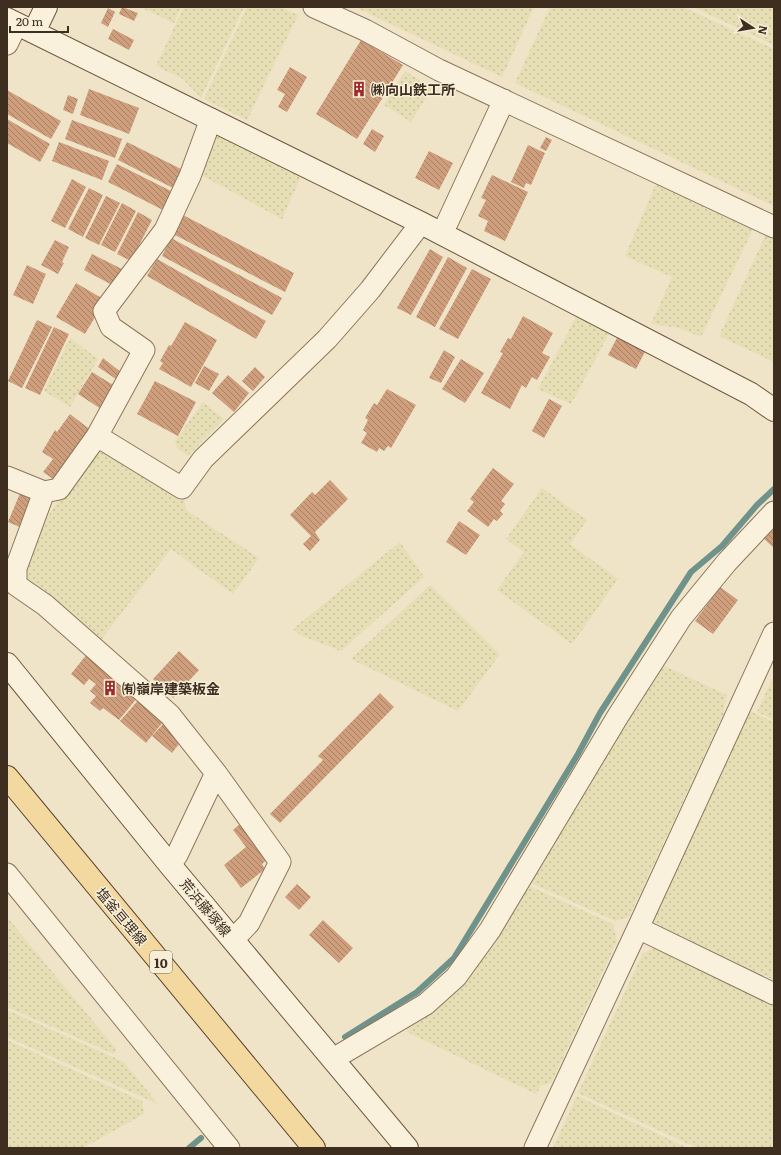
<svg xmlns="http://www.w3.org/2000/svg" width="781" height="1155" font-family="Literata,'Noto Sans JP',serif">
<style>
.farmland{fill:url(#farmland-dots)}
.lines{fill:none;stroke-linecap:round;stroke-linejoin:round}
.stream{stroke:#6f938a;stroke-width:6}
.building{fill:url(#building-back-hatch)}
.street-casing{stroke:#8d765c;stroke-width:23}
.secondary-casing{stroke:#6f573f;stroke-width:24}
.primary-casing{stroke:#5b4430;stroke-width:24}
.street{stroke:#faf1dc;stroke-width:21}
.secondary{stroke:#faf1dc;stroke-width:22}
.primary{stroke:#f3d9a0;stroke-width:22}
.labels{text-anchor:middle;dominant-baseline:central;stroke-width:3;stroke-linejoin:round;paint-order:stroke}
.shield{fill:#f7eed8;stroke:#756857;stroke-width:1}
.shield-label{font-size:13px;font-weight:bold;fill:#3d2e20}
.poi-label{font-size:14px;font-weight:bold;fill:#3d2e20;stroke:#f7eed8;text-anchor:start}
.street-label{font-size:14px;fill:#3d2e20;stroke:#f7eed8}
</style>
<defs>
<pattern id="farmland-dots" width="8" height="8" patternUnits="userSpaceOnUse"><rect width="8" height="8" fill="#e6deb5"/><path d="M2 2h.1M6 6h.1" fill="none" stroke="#c6bf9b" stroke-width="1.8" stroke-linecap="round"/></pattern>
<pattern id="building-back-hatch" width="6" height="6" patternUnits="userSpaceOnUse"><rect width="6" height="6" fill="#cf9f7d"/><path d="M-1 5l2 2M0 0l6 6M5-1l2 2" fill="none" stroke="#a98266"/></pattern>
</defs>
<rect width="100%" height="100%" fill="#f0e4c8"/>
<path class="farmland" d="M140 7H181L174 23Z
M184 7H244L201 98 183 79 156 66Z
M247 7H280L298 15 247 120 204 99Z
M355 7H534L502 77Z
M550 7H683L774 49V206L515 83Z
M693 7H774V45Z
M405 71 432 88 411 122 384 105Z
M214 132 302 174 282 219 203 176 199 170Z
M662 182 752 228V231L701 337 679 328 651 324 672 277 625 256 656 184 660 186Z
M767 232 774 235V362L719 336Z
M578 313 611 330 571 404 538 389Z
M70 338 98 359 70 407 44 391Z
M203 402 224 419 188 456 177 448 175 441Z
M104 448 184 499 186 510 259 558 233 594 171 549 97 645 20 581 33 539 92 450Z
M542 488 587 520 570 544 618 579 572 644 497 590 524 552 506 539Z
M400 542 424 577 341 651 300 635 293 629Z
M430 585 500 654 458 711 351 659Z
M658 663 727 695 724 707V713L629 917 615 921 527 881Z
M774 675V720L757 712Z
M750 711 774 722V980L651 922Z
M525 884 613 924 617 941 551 1083 541 1085 536 1094 409 1033 404 1024Z
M7 917 116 1049 114 1054 7 1007Z
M655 948 774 1004V1148H697L578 1093 643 953Z
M7 1010 124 1062 158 1104 7 1037Z
M7 1040 142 1101 144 1114 83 1148H7Z
M577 1096 688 1148H553Z"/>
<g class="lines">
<path class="stream" d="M345 1037 417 992 454 958 578 754 600 713 691 572 722 546 757 505 774 489
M189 1148 201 1138"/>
</g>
<path class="building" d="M122 7 138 13 134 21 119 14Z
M108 8 115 12 108 27 101 23Z
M113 29 134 40 129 50 108 39Z
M361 40 403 65 357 139 316 114Z
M290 67 307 77 287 112 278 107 285 94 277 90Z
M89 89 139 108 129 134 80 115Z
M7 90 61 121 51 139 7 114Z
M68 95 78 99 73 114 63 110Z
M7 119 50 144 40 162 7 143Z
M72 120 122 139 115 158 65 139Z
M372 129 384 136 375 152 363 144Z
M546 137 552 140 546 151 540 148Z
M59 142 109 161 102 180 52 161Z
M127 142 185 171 175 189 118 160Z
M528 145 545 153 531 185 526 183 524 188 511 182Z
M429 151 453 163 439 190 415 178Z
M117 164 175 193 165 211 108 182Z
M492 175 528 192 505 241 484 231 488 221 478 216 486 200 481 198Z
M72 179 86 187 65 228 51 221Z
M89 188 103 195 83 237 68 229Z
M106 196 120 203 99 245 85 238Z
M122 203 136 211 115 252 101 245Z
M138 212 152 220 131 261 117 254Z
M183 215 294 273 285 292 173 234Z
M171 238 282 298 272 315 162 256Z
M55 240 69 247 62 262 64 263 58 274 41 265Z
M430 249 443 257 411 315 397 308Z
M92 254 124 270 116 287 84 270Z
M448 257 467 268 435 327 416 317Z
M157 259 266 321 256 339 147 276Z
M27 265 46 274 33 304 13 295Z
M472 269 491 279 458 339 439 329Z
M76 283 105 300 85 334 56 317Z
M523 316 553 333 542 353 550 357 537 380 532 377 526 388 522 385 510 409 481 393 503 353 500 352 508 338 511 339Z
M37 320 52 327 22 388 8 381Z
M185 322 217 340 191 387 159 369 163 363 160 361 169 345 171 346Z
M54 327 69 334 40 395 25 388Z
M619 334 647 348 636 369 608 355Z
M444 350 455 357 441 383 429 378Z
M103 358 122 373 119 381 98 367Z
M461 359 484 373 465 403 442 389Z
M204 366 219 374 209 391 195 383Z
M255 367 265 377 253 391 242 381Z
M92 372 118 388 104 411 78 394Z
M228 375 249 393 234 412 212 393Z
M155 381 196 402 178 436 137 414Z
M387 389 416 405 391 448 388 446 384 451 379 448 377 452 361 443 367 433 363 430 368 420 365 418 374 403 377 405Z
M549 399 562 406 544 438 532 431Z
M70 414 92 431 56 481 43 472 53 459 42 452 55 430 57 432Z
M493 468 514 484 501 501 505 504 500 511 503 514 497 521 494 519 488 527 467 511 474 502 470 499Z
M330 480 348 499 315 532 320 540 310 551 303 544 311 536 290 515 312 492 315 495Z
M21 491 35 497 22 528 8 522Z
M459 521 480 535 466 555 446 542Z
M774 525V548L763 538Z
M720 587 738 600 713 634 695 621Z
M179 651 199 670 173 698 153 679Z
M87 654 138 697 119 720 103 708 100 711 90 703 96 696 90 691 96 684 89 679 84 685 71 674Z
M380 693 394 707 280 823 270 814 323 760 318 756Z
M141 697 166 718 146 743 120 721Z
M163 724 182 740 172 753 152 736Z
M241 823 268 859 262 864 265 869 241 888 224 865 246 847 233 830Z
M297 884 311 897 299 910 285 897Z
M323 920 353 948 339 963 309 935Z"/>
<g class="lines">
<g class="street-casing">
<path id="street" d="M314 7 365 30 439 70 774 227
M7 44 17 24
M442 234 504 100
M97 436 182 488 203 459 327 339 370 290 421 223
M7 477 44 492 59 489 97 436 144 350 111 327 104 311 165 230 190 176 211 119
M44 492 16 568V585L45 605 170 715 216 773 280 862 249 923 233 940
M170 865 177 855 216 773
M7 874 229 1148
M638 928 774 994
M333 1059 426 1004 456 977 490 930 618 716 681 618 727 562 774 512
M535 1148 638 928 774 633"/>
</g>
<g class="secondary-casing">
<path id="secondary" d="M7 19 421 223 751 394 774 410
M34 32 46 7
M7 664 170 865 407 1148"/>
</g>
<g class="primary-casing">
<path id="primary" d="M7 777 314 1148"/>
</g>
<use href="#street" class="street"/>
<use href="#secondary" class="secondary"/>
<use href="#primary" class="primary"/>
</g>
<defs>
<g id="building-bare" transform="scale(1.2)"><path d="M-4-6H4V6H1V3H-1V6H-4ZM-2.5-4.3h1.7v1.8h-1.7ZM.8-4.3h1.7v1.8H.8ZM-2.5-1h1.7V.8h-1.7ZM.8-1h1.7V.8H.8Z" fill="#9e2a2b" stroke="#f7eed8" stroke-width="2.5" paint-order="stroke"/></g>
</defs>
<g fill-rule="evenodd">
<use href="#building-bare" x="359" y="89"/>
<use href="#building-bare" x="110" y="688"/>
</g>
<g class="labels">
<rect class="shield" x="150" y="951" width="22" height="22" rx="3"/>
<g class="shield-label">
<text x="161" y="962">10</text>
</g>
<g class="poi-label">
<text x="371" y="89">㈱向山鉄工所</text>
<text x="122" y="688">㈲嶺岸建築板金</text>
</g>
<g class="street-label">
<text transform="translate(206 907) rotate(50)">荒浜藤塚線</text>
<text transform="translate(122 916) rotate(50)">塩釜亘理線</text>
</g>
</g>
<rect width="781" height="1155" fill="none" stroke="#3d2e20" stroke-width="16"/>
<g transform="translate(753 28) rotate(102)" stroke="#f7eed8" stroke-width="3" paint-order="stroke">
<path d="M0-3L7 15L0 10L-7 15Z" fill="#3d2e20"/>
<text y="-6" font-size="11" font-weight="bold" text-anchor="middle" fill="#3d2e20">N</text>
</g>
<path d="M10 26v6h58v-6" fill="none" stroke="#3d2e20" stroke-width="2"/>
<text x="16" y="26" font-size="12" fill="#3d2e20" stroke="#f7eed8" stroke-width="3" paint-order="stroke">20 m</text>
</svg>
